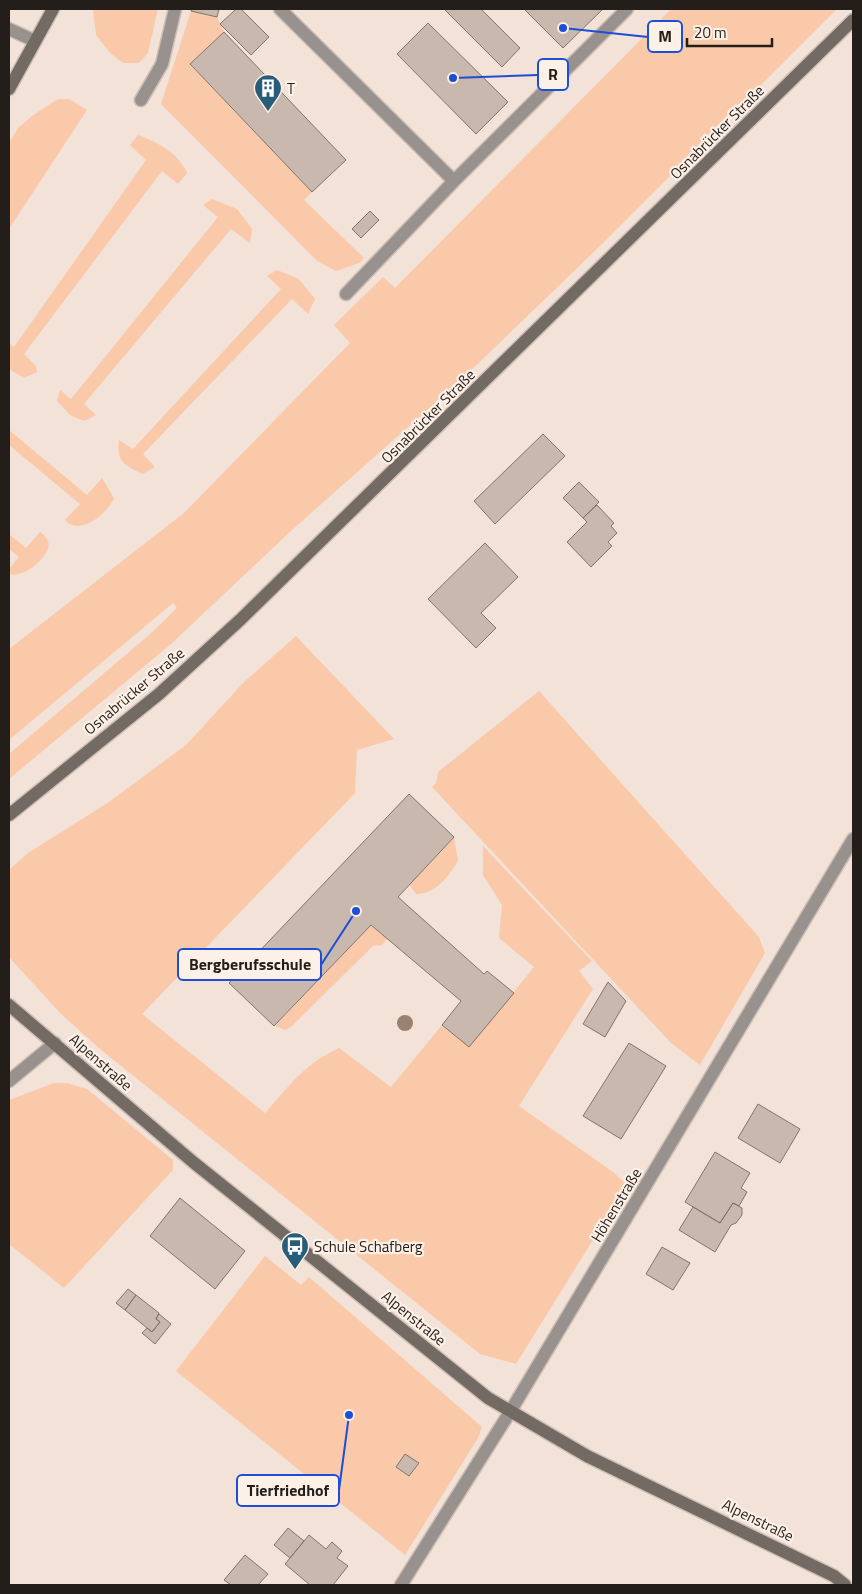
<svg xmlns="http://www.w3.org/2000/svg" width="862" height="1594" font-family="'Titillium Web',sans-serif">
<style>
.green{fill:#fac9aa}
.building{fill:#c8b8ae;stroke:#83746b}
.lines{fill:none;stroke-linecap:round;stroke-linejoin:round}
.lane-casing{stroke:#cdbfb6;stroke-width:15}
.street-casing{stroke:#cdbfb6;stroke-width:15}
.secondary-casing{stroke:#cdbfb6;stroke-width:15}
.lane{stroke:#98918d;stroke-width:12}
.street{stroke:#98918d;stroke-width:12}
.secondary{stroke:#736a64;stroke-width:12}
.tree{fill:#9b816f}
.labels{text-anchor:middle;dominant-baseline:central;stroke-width:4.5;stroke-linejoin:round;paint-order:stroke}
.poi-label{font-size:15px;fill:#241e1a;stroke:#fdf0e7;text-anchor:start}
.street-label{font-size:15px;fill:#241e1a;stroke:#fdf0e7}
.leader{fill:none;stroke:#1d4ed8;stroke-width:2}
.callout-dot{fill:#1d4ed8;stroke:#fdf0e7;stroke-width:2}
.callout{fill:#fdf0e7;stroke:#1d4ed8;stroke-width:2}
.callout-label{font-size:16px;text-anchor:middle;font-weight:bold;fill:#241e1a}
</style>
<rect width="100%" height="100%" fill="#f2e2d8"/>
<path class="green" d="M93 9H158L148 53 139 63H123L110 53 96 35Z
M671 9H837L601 245 461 380 292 530 171 644 9 779V754L149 635 177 608 173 603 9 740V649L184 513 350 343 334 325 383 277 395 288Z
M191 11 217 17 224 32 190 65 312 192 304 200 364 258 359 263 336 271 317 261 161 104Z
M58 99H69L87 110 9 229V143L18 128 32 116Z
M138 135C157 142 179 153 187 173L178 184 162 171 24 354 36 366 37 372 24 378 9 369V343L14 347 146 160 130 145Z
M212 199 237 209 252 229 250 243 231 229 84 404 96 415 84 421 70 415 57 401 60 390 71 399 218 217 203 205Z
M277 270 299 279 315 299 308 314 292 299 143 454 155 467 143 474C125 466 116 462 119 440L133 449 281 289 267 276Z
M9 430 87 495 102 478 114 498C108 513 80 537 65 520L80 504 9 445Z
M40 532C43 534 46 537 48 541 53 556 22 579 9 574V569L19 557 9 549V534L26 548Z
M296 636 394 739 357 750 355 793 142 1014 265 1113C291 1084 303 1065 339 1048L391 1087 442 1025 469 1047 534 967 499 938 502 905 483 875V846L592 961 579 971 593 989 519 1106 613 1172 627 1185 516 1364 480 1354 100 1049 60 1013 9 957V870L28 853 109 802 186 745 244 682Z
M539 691 759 937 765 953 700 1065 671 1043 432 787 436 783 438 772Z
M454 837 458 861C448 877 436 894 416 894L409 884Z
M371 925 387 939 382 945 373 946 291 1027 285 1030 275 1026Z
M54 1083H67L87 1089 173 1160V1170L64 1288 9 1244V1100Z
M265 1256 301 1285 309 1277 482 1427 478 1438 405 1555 176 1371Z"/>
<path class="building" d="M192 9H219L217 17 191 11Z
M236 9H241L269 37 251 55 220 24Z
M444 9H481L520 48 502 67Z
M524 9H603L563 48Z
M428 23 508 102 476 134 397 54Z
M224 32 346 160 312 192 190 64Z
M370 211 379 220 361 238 352 229Z
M543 434 565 456 495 524 474 501Z
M579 482 599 502 583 518 563 498Z
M597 505 614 523 611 526 617 533 608 542 612 546 591 567 567 542 587 522 583 518Z
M485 543 518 577 481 613 496 628 476 648 428 599Z
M409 794 454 837 398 897 484 974 487 971 514 993 469 1047 442 1025 461 1001 371 925 274 1026 229 983Z
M608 982 626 1001 605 1037 583 1024Z
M629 1043 666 1066 621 1139 583 1116Z
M758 1104 800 1129 780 1163 738 1138Z
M715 1152 750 1173 741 1188 747 1192 739 1206 733 1203 720 1223 685 1202Z
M180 1198 245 1251 215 1289 150 1236Z
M733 1203 742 1208V1215L736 1223 731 1225 715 1252 679 1230 693 1207 720 1223Z
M662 1247 690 1263 673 1290 646 1274Z
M128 1289 136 1295 125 1310 116 1303Z
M136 1295 159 1313 156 1319 160 1322 152 1332 125 1310Z
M159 1314 171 1324 155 1344 142 1333 147 1328 152 1332 160 1322 156 1319Z
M405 1454 419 1463 409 1476 396 1467Z
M288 1528 304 1541 290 1558 274 1545Z
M309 1535 326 1549 332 1542 342 1551 337 1558 348 1566 333 1585H310L285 1564Z
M245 1555 268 1574 258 1585H231L224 1580Z"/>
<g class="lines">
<g class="lane-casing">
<path id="lane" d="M280 9 454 181 627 9
M9 29 35 41
M141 100 162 64 175 9
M346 294 454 181"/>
</g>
<g class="street-casing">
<path id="street" d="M9 1081 55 1043
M401 1585 510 1412 853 839"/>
</g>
<g class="secondary-casing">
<path id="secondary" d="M9 89 53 9
M9 815 159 694 240 620 853 20
M9 1005 193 1162 488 1398 587 1456 834 1576 845 1585"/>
</g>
<use href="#lane" class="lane"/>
<use href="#street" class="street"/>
<use href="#secondary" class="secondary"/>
</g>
<circle class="tree" cx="405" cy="1023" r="8"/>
<defs>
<g id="building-pin" transform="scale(1.4375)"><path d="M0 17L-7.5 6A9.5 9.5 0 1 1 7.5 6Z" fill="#285d79" stroke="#fdf0e7"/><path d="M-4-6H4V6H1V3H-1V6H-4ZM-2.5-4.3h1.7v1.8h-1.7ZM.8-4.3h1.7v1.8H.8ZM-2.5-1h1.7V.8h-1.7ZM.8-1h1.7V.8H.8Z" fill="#fff"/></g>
<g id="bus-pin" transform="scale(1.4375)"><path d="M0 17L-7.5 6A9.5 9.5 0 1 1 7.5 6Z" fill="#285d79" stroke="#fdf0e7"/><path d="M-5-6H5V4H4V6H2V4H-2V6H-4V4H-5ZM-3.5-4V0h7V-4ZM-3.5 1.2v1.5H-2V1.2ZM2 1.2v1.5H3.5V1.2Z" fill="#fff"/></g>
</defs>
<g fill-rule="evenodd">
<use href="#building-pin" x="268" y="88"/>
<use href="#bus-pin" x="295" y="1246"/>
</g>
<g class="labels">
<g class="poi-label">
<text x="287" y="88">T</text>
<text x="314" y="1246">Schule Schafberg</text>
</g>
<g class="street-label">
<text transform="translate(717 132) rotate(-45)">Osnabrücker Straße</text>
<text transform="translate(428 416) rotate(-45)">Osnabrücker Straße</text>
<text transform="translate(134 691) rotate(-40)">Osnabrücker Straße</text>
<text transform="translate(101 1062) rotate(41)">Alpenstraße</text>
<text transform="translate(616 1205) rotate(-59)">Höhenstraße</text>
<text transform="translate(414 1318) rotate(39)">Alpenstraße</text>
<text transform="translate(758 1520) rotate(26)">Alpenstraße</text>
</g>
</g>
<path class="leader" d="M563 28L648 37M453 78L538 75M356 911L321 965M349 1415L339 1490"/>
<g class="callout-dot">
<circle cx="563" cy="28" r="5"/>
<circle cx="453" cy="78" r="5"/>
<circle cx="356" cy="911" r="5"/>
<circle cx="349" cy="1415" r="5"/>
</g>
<g class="callout">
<rect x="648" y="21" width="34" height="31" rx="5"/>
<rect x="538" y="59" width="30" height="31" rx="5"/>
<rect x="178" y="949" width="143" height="31" rx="5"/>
<rect x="237" y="1475" width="102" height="31" rx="5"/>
</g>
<g class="callout-label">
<text x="665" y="42">M</text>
<text x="553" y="80">R</text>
<text x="250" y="970">Bergberufsschule</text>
<text x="288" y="1496">Tierfriedhof</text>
</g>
<rect width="862" height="1594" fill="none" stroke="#241e1a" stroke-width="20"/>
<path d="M687 38v8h85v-8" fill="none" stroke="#241e1a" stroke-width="2.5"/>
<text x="694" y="38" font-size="15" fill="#241e1a" stroke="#fdf0e7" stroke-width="4" paint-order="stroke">20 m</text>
</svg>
